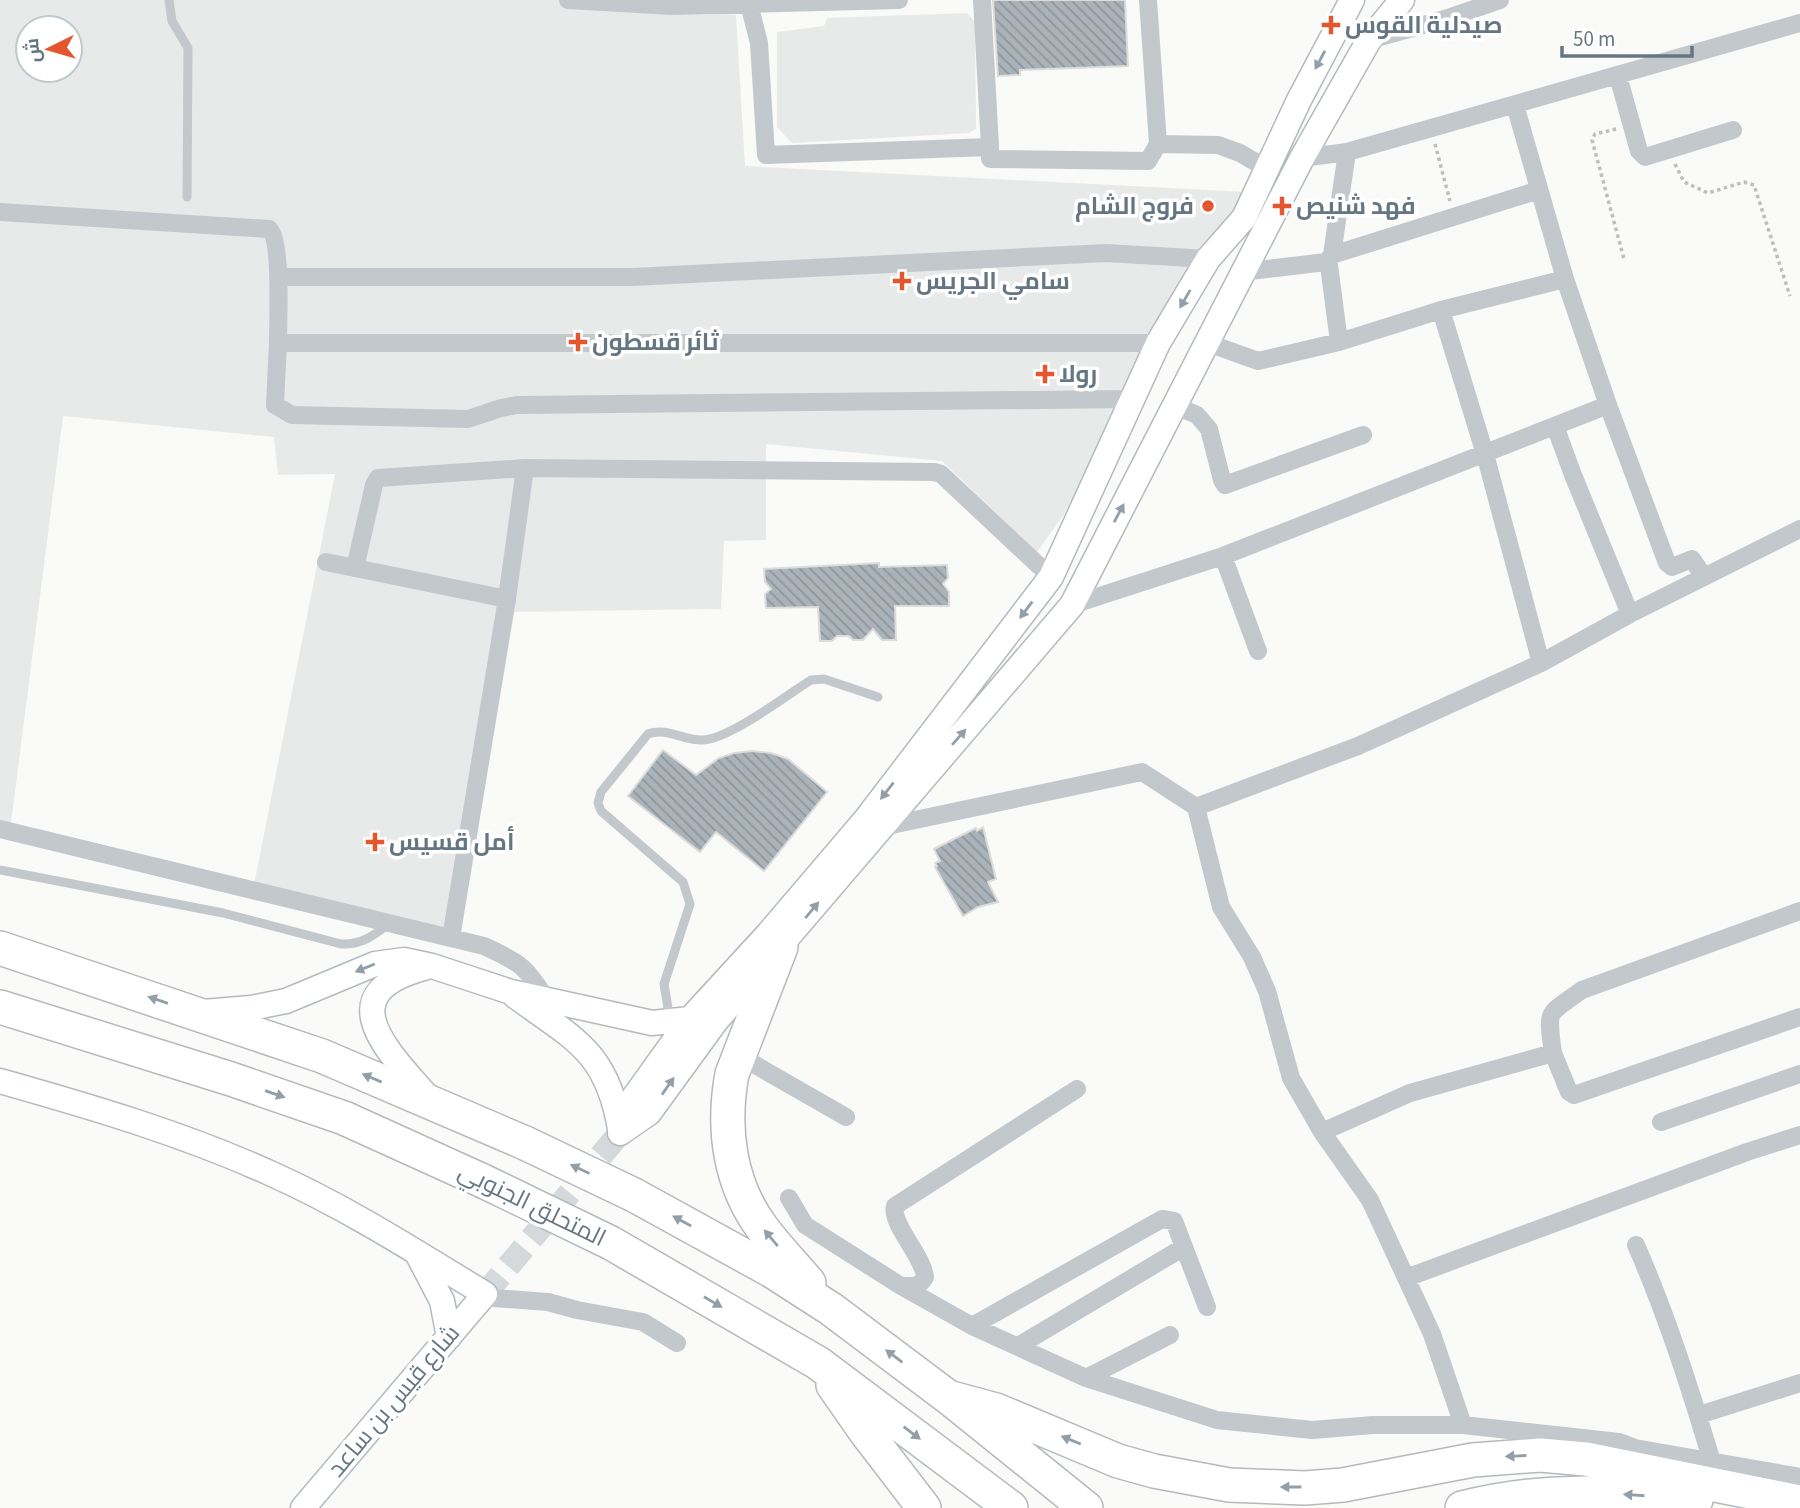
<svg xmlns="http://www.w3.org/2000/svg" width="1800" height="1508" font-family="'Source Sans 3',Cairo,sans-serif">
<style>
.built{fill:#e8e9e9;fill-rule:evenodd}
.building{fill:url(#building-back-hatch);stroke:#dcdcda;stroke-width:2}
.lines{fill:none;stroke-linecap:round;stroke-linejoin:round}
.secondary-tunnel{stroke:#d5d9db;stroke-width:24;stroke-dasharray:24 12;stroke-linecap:butt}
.secondary-casing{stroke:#b3babf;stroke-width:27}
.highway-casing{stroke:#b4b9bd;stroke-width:36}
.path{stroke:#bbbfc2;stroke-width:3.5;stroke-dasharray:3.5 3.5;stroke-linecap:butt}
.lane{stroke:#c3c8cc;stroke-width:9}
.street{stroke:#c3c8cc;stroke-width:18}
.secondary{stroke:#fff;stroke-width:24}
.highway{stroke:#fff;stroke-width:33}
.highway-bridge-casing{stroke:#b4b9bd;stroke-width:36;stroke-linecap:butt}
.highway-bridge{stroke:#fff;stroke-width:33}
.oneway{fill:#939fa8}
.poi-dot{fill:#e4572e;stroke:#fff;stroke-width:2.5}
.labels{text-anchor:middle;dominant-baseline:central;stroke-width:7;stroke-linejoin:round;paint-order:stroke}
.poi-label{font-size:24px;font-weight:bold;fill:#657683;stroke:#fff;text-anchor:start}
.street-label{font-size:24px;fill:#657683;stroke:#fff}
</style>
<defs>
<pattern id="building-back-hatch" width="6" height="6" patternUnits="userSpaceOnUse" patternTransform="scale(1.75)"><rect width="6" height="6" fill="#aab3b9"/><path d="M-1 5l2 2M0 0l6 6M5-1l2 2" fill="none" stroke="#8e969c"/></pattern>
</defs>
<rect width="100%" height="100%" fill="#fafaf8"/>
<path class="built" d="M0 0H674V9L736 15 745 166 1246 192 1158 343 1064 514 1037 552 942 461 766 444V540L724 541 721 609 501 612 453 937 253 890 335 474 278 475 274 437 63 416 10 831 0 829ZM28 28H70V70H28Z
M967 13 975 22 976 129 969 133 792 143 777 127V32L824 26 827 18Z"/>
<path class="building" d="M993 0H1125L1128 66 1020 70V75L998 76Z
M879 563V567L947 565 948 578 943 584 949 592V606H895L896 640H882L873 629 863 640H853L849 636H837L832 641H820L818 607 766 608 765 594 771 589 765 582 764 569Z
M663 750 696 775 719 758 734 753 752 751 771 753 788 759 827 792 764 871 716 832 700 852 628 796Z
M983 827 996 879 988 882 998 902 978 907 963 916 935 867 937 866 935 863 940 861 934 849 976 828 977 831Z"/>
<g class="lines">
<path class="secondary-tunnel" d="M485 1294 620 1133"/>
<g class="secondary-casing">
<path id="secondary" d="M424 968C324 995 393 1056 432 1102
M515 996C574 1039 607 1051 620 1129
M203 1012 251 1008 286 1001 375 964 404 960 432 966 511 992 634 1019 652 1023 690 1019
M0 1081C92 1107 184 1134 272 1174 346 1207 416 1252 485 1294L303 1508
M620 1133 649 1113 716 1021 1072 605 1302 158 1369 40 1402 0
M620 1133 625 1114 634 1097 690 1019 768 934 866 819 1051 577 1158 343 1208 259 1244 218 1299 100 1352 0
M418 1255 442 1301 449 1337"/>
</g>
<g class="highway-casing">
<path id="highway" d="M781 947 732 1074C722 1128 729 1184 763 1229 777 1248 794 1265 809 1283
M0 948 322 1056 525 1143
M0 1007 231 1079 344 1118 483 1181
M634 1195 772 1271 831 1309 948 1397 1086 1508
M611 1243 818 1363 1011 1508
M833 1385 865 1431 924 1508
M948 1397 996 1410 1118 1461 1154 1471 1229 1485 1305 1488 1343 1485 1473 1460 1540 1455 1586 1459 1800 1502
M1462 1508C1544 1487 1613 1492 1696 1500"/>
</g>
<path class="path" d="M1616 129 1595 134 1592 140 1624 259
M1435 144 1450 201
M1675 164 1684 182 1708 193 1744 182 1754 185 1790 296"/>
<path class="lane" d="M169 0 172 21 188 48 187 197
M0 870 223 913 341 944C361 945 373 936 389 924
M670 1020 664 984 690 904 683 882 601 811 598 803 601 792 648 734C667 727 682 740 701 740 727 741 787 695 811 680L824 679 878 697"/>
<path class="street" d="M568 0 672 6 899 0
M748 0 759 43 766 155 990 147V159L1148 161 1158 144 1218 145 1240 153 1267 169
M982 0 990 147
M1148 0 1158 144
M1369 40 1445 19 1500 0
M1618 76 1639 151 1645 157 1733 130
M1515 105 1565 279 1608 405 1667 563 1672 567 1692 559 1704 577
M1302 158 1347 152 1800 23
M0 212 269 229C282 239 278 322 278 343H1158
M1332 255 1539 190
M1327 261 1332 255 1347 152
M1242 272 1326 262 1329 265 1339 342
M278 277H633L1106 253 1208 259
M1441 310 1485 454 1541 663
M278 343 275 405 292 415 468 419 501 408 517 405 1133 399
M1208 343 1258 361 1339 342 1441 310 1565 279
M1176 406 1197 415 1209 429 1222 480 1225 485 1363 435
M1555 426 1573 475 1630 614
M1223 556 1258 651
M326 562 507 599
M355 568 374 485 378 478 525 468
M1072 605 1223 556 1608 405
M1196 807 1221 907 1252 957 1267 991 1291 1078 1322 1132 1370 1200 1432 1334 1463 1425
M882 827 1142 772 1196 807 1358 746 1541 663 1630 614 1800 529
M0 829 484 946C519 962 526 966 546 999
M451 938 507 599 525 468 934 472 941 474 1051 577
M1553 1053C1547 1008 1546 1016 1582 990L1800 911
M738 1055 846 1117
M1661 1122 1800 1074
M1322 1132 1410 1093 1553 1053 1569 1092 1574 1095 1800 1017
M789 1198 805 1225 901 1286 972 1326 1086 1378 1217 1420 1312 1430 1373 1425H1463L1619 1442 1635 1448 1649 1471
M1636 1245C1667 1316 1690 1388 1712 1462
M1406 1278 1747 1152 1800 1135
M901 1286C912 1286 919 1288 925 1277 923 1255 890 1224 895 1206L1077 1089
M485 1294 493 1298 548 1302 577 1310 643 1322 677 1343
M972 1326 1162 1219 1174 1221 1207 1307
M1018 1346 1184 1247
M1086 1378 1170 1335
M1699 1415 1800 1383
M1635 1448 1800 1477"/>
<use href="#secondary" class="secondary"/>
<use href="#highway" class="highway"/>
<g class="highway-bridge-casing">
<path id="highway-bridge" d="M525 1143 634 1195
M483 1181 611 1243"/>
</g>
<use href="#highway-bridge" class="highway-bridge"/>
</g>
<defs><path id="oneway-solid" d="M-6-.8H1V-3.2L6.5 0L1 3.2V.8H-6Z" transform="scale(1.75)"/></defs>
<g class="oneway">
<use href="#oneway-solid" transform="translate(1320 60) rotate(118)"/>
<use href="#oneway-solid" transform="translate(1185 299) rotate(120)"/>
<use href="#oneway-solid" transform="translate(1119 513) rotate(-62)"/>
<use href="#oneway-solid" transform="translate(1026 610) rotate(127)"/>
<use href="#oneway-solid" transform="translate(959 737) rotate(-49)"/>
<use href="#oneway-solid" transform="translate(887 791) rotate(128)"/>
<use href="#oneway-solid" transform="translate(812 910) rotate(-50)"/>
<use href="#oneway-solid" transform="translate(365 968) rotate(158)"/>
<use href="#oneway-solid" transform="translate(158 1000) rotate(-161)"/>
<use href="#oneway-solid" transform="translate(372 1078) rotate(-157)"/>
<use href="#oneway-solid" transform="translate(668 1086) rotate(-55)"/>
<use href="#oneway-solid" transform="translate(275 1094) rotate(19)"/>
<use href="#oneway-solid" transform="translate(580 1169) rotate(-155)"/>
<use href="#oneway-solid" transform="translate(682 1221) rotate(-151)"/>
<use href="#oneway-solid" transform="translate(771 1238) rotate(-130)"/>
<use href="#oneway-solid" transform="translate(713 1302) rotate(30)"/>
<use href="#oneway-solid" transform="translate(894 1356) rotate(-143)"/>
<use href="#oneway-solid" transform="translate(912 1433) rotate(37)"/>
<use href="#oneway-solid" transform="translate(1071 1440) rotate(-158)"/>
<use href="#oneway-solid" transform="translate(1516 1456) rotate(177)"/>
<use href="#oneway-solid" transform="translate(1291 1487) rotate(-180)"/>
<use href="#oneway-solid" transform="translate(1634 1495) rotate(-176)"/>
</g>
<g class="poi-dot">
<path d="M1327.5 14.5h7v7h7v7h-7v7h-7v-7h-7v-7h7z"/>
<circle cx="1208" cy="206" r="7"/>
<path d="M1278.5 195.5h7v7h7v7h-7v7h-7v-7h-7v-7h7z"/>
<path d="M898.5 270.5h7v7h7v7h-7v7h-7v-7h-7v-7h7z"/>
<path d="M574.5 331.5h7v7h7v7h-7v7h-7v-7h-7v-7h7z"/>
<path d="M1041.5 363.5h7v7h7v7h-7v7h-7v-7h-7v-7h7z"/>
<path d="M371.5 831.5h7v7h7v7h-7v7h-7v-7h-7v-7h7z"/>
</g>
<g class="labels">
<g class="poi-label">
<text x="1345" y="25">صيدلية القوس</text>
<text x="1194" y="206" text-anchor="end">فروج الشام</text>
<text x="1296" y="206">فهد شنيص</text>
<text x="916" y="281">سامي الجريس</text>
<text x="592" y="342">ثائر قسطون</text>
<text x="1059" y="374">رولا</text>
<text x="389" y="842">أمل قسيس</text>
</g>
<g class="street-label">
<text transform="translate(532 1205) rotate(26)">المتحلق الجنوبي</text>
<text transform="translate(394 1401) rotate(-50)">شارع قيس بن ساعد</text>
</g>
</g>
<g transform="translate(49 49) rotate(265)"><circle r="33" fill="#ffffff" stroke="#c1c8cd" stroke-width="2"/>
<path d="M0-5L12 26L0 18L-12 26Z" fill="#e4572e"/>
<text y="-10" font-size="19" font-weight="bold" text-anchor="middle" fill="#657683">ش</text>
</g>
<path d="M1562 46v10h130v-10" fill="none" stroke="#657683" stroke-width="3.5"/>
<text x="1573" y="46" font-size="21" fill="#657683" stroke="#ffffff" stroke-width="5" paint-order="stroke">50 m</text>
</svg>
